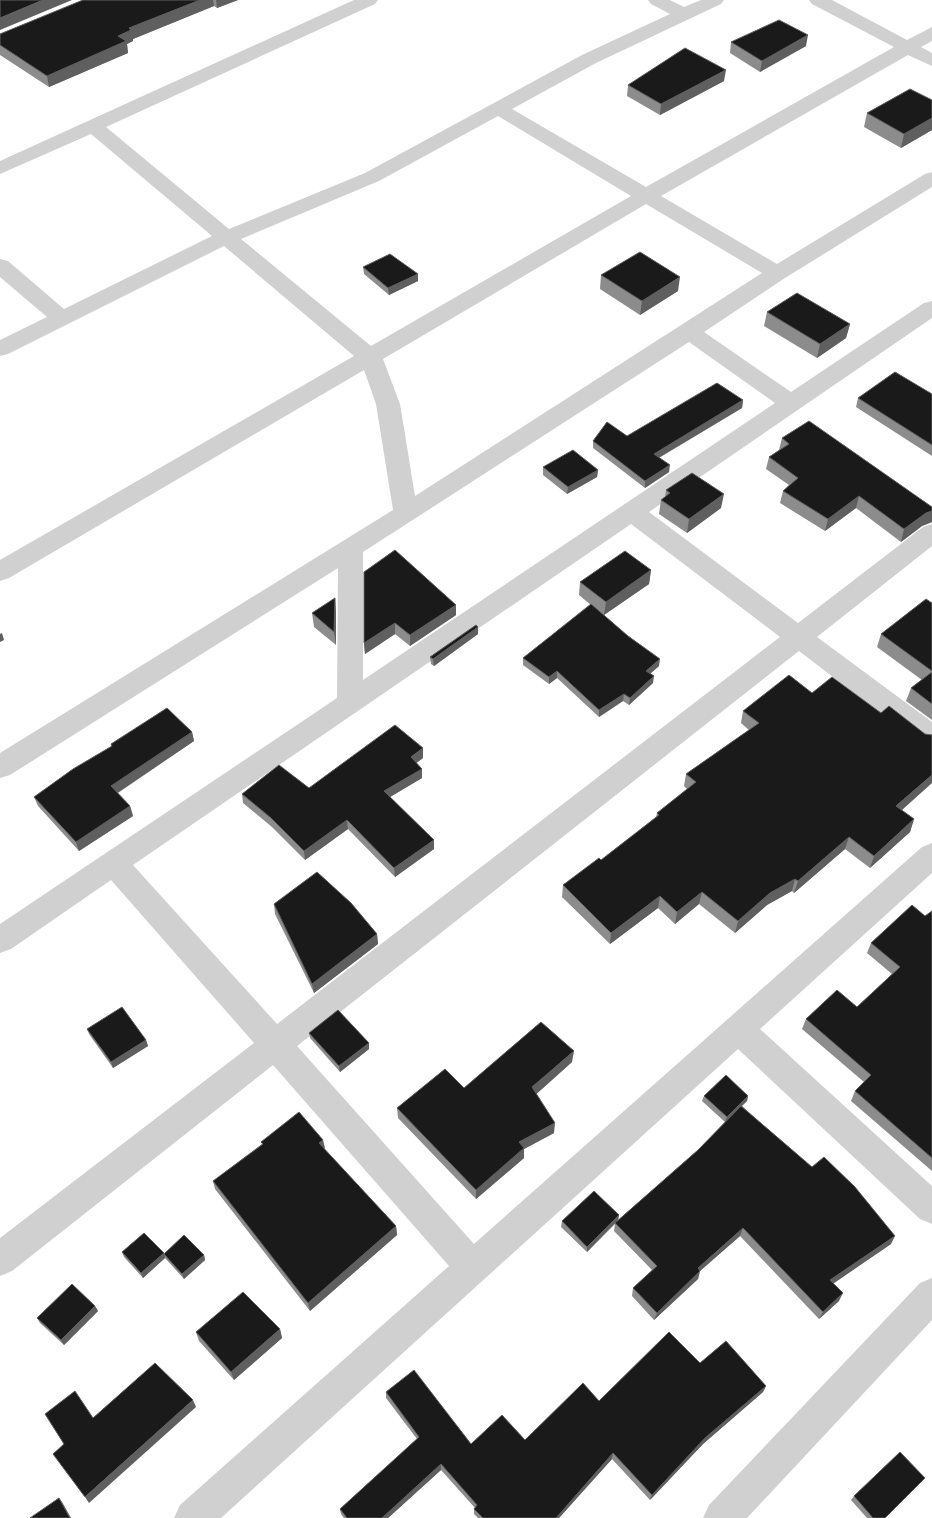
<svg xmlns="http://www.w3.org/2000/svg" width="932" height="1518" font-family="Cabin,sans-serif">
<style>
.lines{fill:none;stroke-linecap:round;stroke-linejoin:round}
.minor{fill:#d0d0d0;fill-rule:evenodd}
.wall{fill:#8c8c8c}
.shaded-wall{fill:#5f5f5f}
.building{fill:#1a1a1a;stroke:#5f5f5f}
</style>
<rect width="100%" height="100%" fill="#fff"/>
<g class="lines">
<path class="minor" d="M354 0H378L375 4 106 127 229 229 365 173 582 55 670 14 651 4 648 0H670L684 7 701 0H724L721 4 596 63 512 109 646 187 894 47 812 4 809 0H832L907 40 932 27V41L921 47 932 53V66L908 55 661 196 777 264 925 174 932 172V187L785 278 704 332 791 392 924 303 932 301V318L649 512 798 623 923 527 932 524V546L817 637 932 722V748L922 745 799 651 297 1046 474 1244 922 847 932 843V873L760 1029 932 1186V1224L920 1219 738 1049 221 1518H174L180 1505 449 1266 273 1065 12 1271 0 1276V1238L254 1043 111 880 11 949 0 953V924L337 698 338 568 10 775 0 778V753L393 510 376 404 364 370 9 578 0 581V560L354 356 224 246 8 354 0 356V340L47 317 0 277V259L8 261 64 309 212 236 91 134 0 174V161ZM498 116 631 196 371 346 241 239 379 181ZM646 204 762 273 415 496 400 404 383 359ZM689 342 775 403 363 680V552ZM631 524 780 637 277 1024 133 865Z
M932 1278V1320L747 1518H703L709 1505 920 1283Z"/>
</g>
<path class="wall" d="M83 0H238L217 8 214 6 133 39V41L127 44 128 53 49 87 0 55V34Z
M731 42 806 46 760 72 730 53Z
M724 81 660 115 627 96 628 85Z
M932 100V130L901 148 864 127 867 113Z
M363 267 418 274V281L389 295 364 274Z
M601 275 678 291 640 315 600 289Z
M767 312 850 324 846 338 817 358 764 326Z
M932 394V456L856 407 858 398Z
M743 400 742 408 659 458 669 472 645 488 593 448V441L627 436Z
M782 438 932 507V522L922 526 901 542 856 508 825 531 780 503 783 491 789 485 766 469 769 457 779 450Z
M543 467 598 470 597 477 567 494 543 475Z
M666 490 721 508 687 533 659 514 661 500 665 497Z
M651 570 649 584 604 615 596 609 659 666 650 674 653 683 629 705 623 701 599 717 557 678 549 684 523 665V658L591 605 579 595 580 582Z
M364 572 456 615 410 646 395 634 365 654 364 643Z
M335 598 336 612V645L314 627 312 613Z
M932 603V720L906 701 911 688 922 680 877 647 881 634Z
M478 627V634L434 666 431 664 430 657Z
M743 711 902 810 914 819 910 832 870 868 845 849 794 893 792 891 767 905 735 933 699 904 675 924 658 908 610 944 562 897 563 885 601 860 656 817 657 813 687 789 684 786 686 774 749 730 741 723Z
M192 732 194 741 118 793 130 806 133 816 79 851 38 806 34 797 111 747V744Z
M423 758 416 763 422 769V778L390 797 434 849 395 877 348 829 305 860 272 827 243 803 242 794 309 788Z
M274 904 377 934 378 944 314 993 275 914Z
M932 911V1171L851 1101 855 1091 864 1082 802 1029 806 1019 857 1007 892 974 867 953 871 943 925 916Z
M87 1029 146 1040 148 1046 113 1068 89 1034Z
M309 1033 369 1043V1049L340 1072 310 1038Z
M572 1062 536 1094 554 1133 524 1149V1158L476 1199 398 1118 397 1108Z
M704 1096H748L747 1101 742 1106 891 1244 833 1283 839 1301 819 1319 740 1236 700 1271 698 1279 654 1320 632 1296 633 1288 652 1270 614 1231 615 1224 587 1252 561 1227 562 1221 619 1215 618 1220 698 1150 725 1122 702 1101Z
M323 1140 324 1149 396 1226 397 1235 310 1311 215 1189 213 1181 262 1144 261 1142Z
M122 1252 204 1255 205 1260 184 1279 165 1258 143 1278 124 1257Z
M95 1306 98 1311 64 1345 40 1323 37 1318Z
M280 1329 282 1338 234 1380 199 1341 196 1332Z
M700 1363 766 1386 763 1392 703 1444 650 1500 612 1459 559 1518H478L474 1514V1509L475 1508 441 1470 388 1518H344L341 1514 340 1509 417 1439 386 1398V1392L471 1444 525 1440 599 1401Z
M854 1496 886 1518H867L851 1500Z"/>
<path class="shaded-wall" d="M43 0H72L0 30V18Z
M200 0H213L214 6 133 39V41L127 44 128 53 49 87 47 76 129 28Z
M216 0H238L217 8Z
M808 35 806 46 760 72 762 61Z
M726 70 724 81 660 115 661 104Z
M932 118V130L901 148 904 134Z
M418 274V281L389 295 388 288Z
M680 277 678 291 640 315 642 301Z
M850 324 846 338 817 358 820 344Z
M743 400 742 408 653 461 654 454Z
M670 465 669 472 645 488V481Z
M598 470 597 477 567 494 568 487Z
M724 494 721 508 687 533 689 519Z
M859 496 856 508 825 531 828 519Z
M932 511V522L922 526 901 542 904 529 926 513Z
M651 570 649 584 604 615 606 602Z
M335 598 336 612V645L334 632Z
M456 605V615L410 646V635Z
M395 623V634L365 654 364 643Z
M478 627V634L434 666 433 659Z
M2 633 4 640 0 642V634Z
M660 659 659 666 645 678 646 671Z
M557 671V678L549 684V677Z
M654 676 653 683 629 705 630 698Z
M624 694 623 701 599 717V710Z
M192 732 194 741 114 795 111 786Z
M423 748V758L411 767V757Z
M422 769V778L385 800 384 791Z
M932 775V783L892 819 896 806Z
M130 806 133 816 79 851 76 842Z
M914 819 910 832 870 868 874 856Z
M347 820 348 829 305 860 304 851Z
M849 837 845 849 794 893 798 881Z
M434 840V849L395 877 394 868Z
M795 879 792 891 767 905 735 933 738 921 770 893Z
M702 892 699 904 675 924 677 912Z
M660 896 658 908 610 944 611 933Z
M377 934 378 944 314 993 312 984Z
M146 1040 148 1046 113 1068 111 1062Z
M369 1043V1049L340 1072 339 1066Z
M574 1051 572 1062 532 1098V1087Z
M748 1096 747 1101 725 1122 727 1117Z
M555 1123 554 1133 524 1149V1158L476 1199V1190L519 1142Z
M323 1140 325 1148 321 1152 319 1143Z
M619 1215 618 1220 587 1252V1247Z
M396 1226 397 1235 310 1311 308 1303Z
M743 1228 740 1236 700 1271 698 1279 654 1320 657 1313 698 1268Z
M895 1236 891 1244 827 1288 830 1280Z
M164 1253 165 1258 143 1278 141 1273Z
M204 1255 205 1260 184 1279 182 1274Z
M843 1293 839 1301 819 1319 823 1312Z
M95 1306 98 1311 64 1345 61 1340Z
M280 1329 282 1338 234 1380 231 1372Z
M766 1386 763 1392 703 1444 650 1500 652 1495 705 1438Z
M193 1400 196 1407 89 1503 85 1497Z
M613 1453 612 1459 559 1518H556Z
M441 1464V1470L388 1518H382Z
M59 1498 62 1502 71 1518H70Z"/>
<path class="building" d="M0 0H43L0 18Z
M83 0H200L129 28 131 30 118 36 126 41 47 76 0 45V34Z
M779 20 808 35 762 61 731 42Z
M685 48 726 70 661 104 628 85Z
M910 89 932 100V118L904 134 867 113Z
M640 252 680 277 642 301 601 275Z
M390 254 418 274 388 288 363 267Z
M797 293 850 324 820 344 767 312Z
M895 372 932 394V445L858 398Z
M717 383 743 400 654 454 670 465 645 481 593 441 607 422 627 436Z
M809 421 932 507V511L926 513 904 529 859 496 828 519 783 491 798 478 769 457 789 444 782 438Z
M573 450 598 470 568 487 543 467Z
M692 473 724 494 689 519 661 500 670 493 666 490Z
M395 550 456 605 410 635 395 623 364 643V572Z
M625 551 651 570 606 602 580 582Z
M335 598 334 632 312 613Z
M926 599 932 603V671L881 634Z
M591 604 628 636 660 659 646 671 654 676 630 698 624 694 599 710 557 671 549 677 523 658Z
M476 625 478 627 433 659 430 657Z
M932 672V704L911 688Z
M789 675 812 693 832 677 881 713 889 706 925 734 932 735V775L896 806 914 819 874 856 849 837 798 881 795 879 770 893 738 921 702 892 677 912 660 896 611 933 563 885 599 858 601 860 659 815 657 813 696 782 686 774 759 723 743 711Z
M167 708 192 732 111 786 130 806 76 842 34 797 73 769 112 746 111 744Z
M395 725 423 748 411 757 422 769 384 791 434 840 394 868 347 820 304 851 271 818 242 794 279 765 309 788Z
M317 872 351 903 377 934 312 984 274 904Z
M912 905 925 916 932 911V1158L855 1091 871 1075 806 1019 837 990 857 1007 900 967 871 943Z
M122 1007 146 1040 111 1062 87 1029Z
M338 1010 369 1043 339 1066 309 1033Z
M541 1022 574 1051 532 1087 555 1123 519 1142 524 1148 476 1190 397 1108 445 1069 464 1088Z
M726 1075 748 1096 727 1117 704 1096Z
M741 1106 812 1167 824 1157 855 1187 895 1236 830 1280 843 1293 823 1312 743 1228 698 1268 700 1271 657 1313 633 1288 657 1266 615 1223 698 1150Z
M299 1112 323 1140 319 1143 396 1226 308 1303 213 1181 263 1144 261 1142Z
M594 1191 619 1215 587 1247 562 1221Z
M144 1233 164 1253 141 1273 122 1252Z
M184 1235 204 1255 182 1274 164 1254Z
M72 1284 95 1306 61 1340 37 1318Z
M243 1292 280 1329 231 1372 196 1332Z
M669 1332 700 1363 726 1341 766 1386 705 1438 652 1495 613 1453 556 1518H483L474 1509 477 1505 441 1464 382 1518H347L340 1509 419 1437 386 1392 414 1370 471 1444 502 1415 525 1440 583 1383 599 1401Z
M155 1363 193 1400 85 1497 53 1454 64 1444 45 1414 75 1391 93 1418Z
M900 1452 925 1478 885 1518H873L854 1496Z
M59 1498 70 1518H30Z"/>
</svg>
